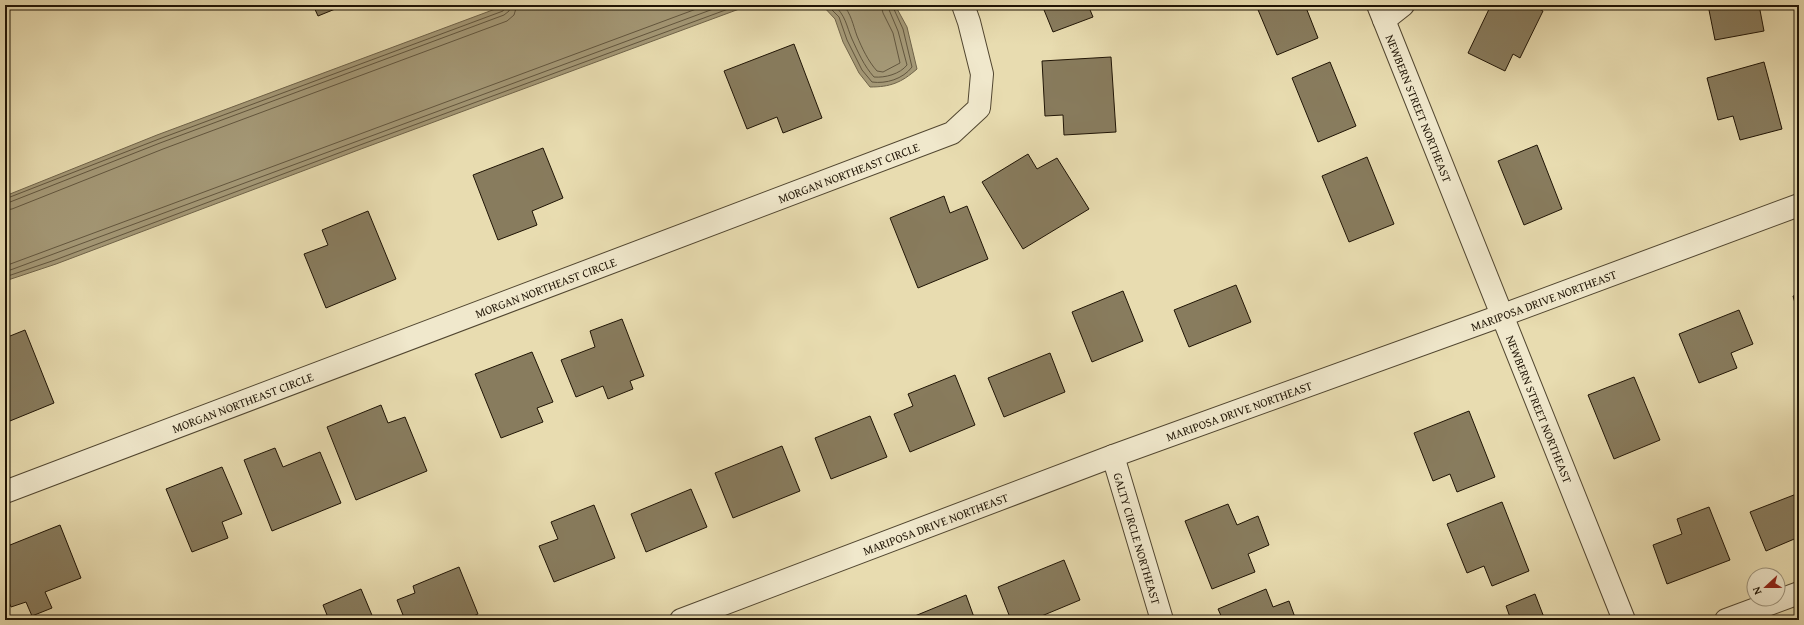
<svg xmlns="http://www.w3.org/2000/svg" width="1804" height="625" font-family="'Gentium Book Plus',serif">
<style>
.water{fill:#a49876;stroke:#6f6349}
.lines{fill:none;stroke-linecap:round;stroke-linejoin:round}
.shore{stroke:#62563e;stroke-width:1}
.building{fill:#887c5e;stroke:#1f1405}
.minor-casing{stroke:#514630;stroke-width:24}
.minor{stroke:#f0e8cc;stroke-width:22}
.labels{text-anchor:middle;dominant-baseline:central;stroke-width:3;stroke-linejoin:round;paint-order:stroke}
.street-label{font-size:12px;fill:#1f1405;stroke:#f0e8cc}
</style>
<rect width="100%" height="100%" fill="#e8dcb0"/>
<filter id="stains"><feTurbulence type="fractalNoise" baseFrequency=".005" numOctaves="4"/><feColorMatrix values="0 0 0 0 .2 0 0 0 0 .09 0 0 0 0 .02 0 0 0 .5 -.17"/></filter>
<radialGradient id="worn" r=".72"><stop offset=".6" stop-color="#630" stop-opacity="0"/><stop offset="1" stop-color="#630" stop-opacity=".3"/></radialGradient>
<path class="water" d="M506 5H750L361 149 56 264 5 281V196L157 135Z
M822 5H895L907 27 917 69C901 83 890 87 870 87L859 73 843 42 835 19Z"/>
<g class="lines">
<path class="shore" d="M827 5 839 17 847 40 862 70 872 82C886 84 903 79 912 67L903 29 892 5
M834 5C846 16 846 25 852 39 858 52 864 66 874 77 885 78 900 74 907 65L898 31 887 5
M843 5C851 13 853 25 857 36 862 48 868 61 877 71L883 72 900 63 893 33 883 13 881 5
M5 199 159 139 503 11 506 5
M5 204 160 143 504 15 509 11 511 5
M5 210 12 209 163 149 507 21 514 15 517 5
M5 266 707 5
M5 272 724 5
M5 277 55 260 360 145 739 5"/>
</g>
<path class="building" d="M313 5H345L318 16Z
M1042 5H1088L1093 17 1053 32Z
M1256 5H1305L1318 38 1277 55Z
M1491 5H1531L1543 11 1520 58 1513 54 1505 71 1468 53Z
M1708 5H1759L1764 31 1715 40Z
M794 44 822 118 783 133 777 117 747 129 724 71Z
M1111 57 1116 132 1064 135 1063 115 1045 116 1042 61Z
M1330 62 1356 126 1318 142 1292 78Z
M1764 62 1782 129 1740 140 1733 116 1718 120 1707 78Z
M1537 145 1562 209 1524 225 1498 161Z
M543 148 563 198 532 211 537 225 498 240 473 175Z
M1028 154 1037 169 1057 158 1089 209 1023 249 982 182Z
M1367 157 1394 224 1349 242 1322 176Z
M944 196 950 213 967 206 988 259 918 288 890 218Z
M368 211 396 279 326 308 304 254 328 245 322 230Z
M1236 285 1251 322 1189 347 1174 310Z
M1123 291 1143 341 1092 362 1072 312Z
M1799 295V317L1793 296Z
M1739 310 1753 344 1731 353 1737 368 1699 383 1679 334Z
M622 319 644 376 630 381 633 389 608 399 603 386 576 397 561 360 595 347 590 331Z
M25 330 54 403 5 423V338Z
M532 352 553 402 537 408 543 422 501 438 475 374Z
M1050 353 1065 392 1004 417 988 378Z
M955 375 975 425 910 452 894 414 913 406 908 394Z
M1634 377 1660 440 1614 459 1588 395Z
M381 405 388 423 405 417 427 471 356 500 327 427Z
M1469 411 1495 477 1457 492 1450 474 1433 481 1414 433Z
M870 416 887 457 831 479 815 438Z
M782 446 800 491 733 518 715 473Z
M275 448 283 467 320 452 341 503 272 531 244 460Z
M222 467 242 514 222 522 228 538 192 552 166 489Z
M691 489 707 527 646 552 631 514Z
M1799 493V537L1766 551 1750 512Z
M1502 502 1529 571 1492 586 1484 566 1467 573 1447 524Z
M1228 504 1237 525 1258 516 1269 545 1248 554 1255 572 1212 589 1185 521Z
M594 505 615 558 554 582 539 546 558 539 551 522Z
M1709 507 1730 560 1667 584 1653 545 1682 534 1677 519Z
M60 525 81 578 45 592 52 608 32 616 26 602 11 607 5 592V547Z
M1064 560 1080 600 1032 620H1011L998 587Z
M459 567 478 614 464 620H405L397 600 415 593 413 586Z
M361 589 374 620H329L323 605Z
M1266 589 1273 607 1289 601 1296 620H1223L1218 609Z
M1535 594 1545 620H1511L1506 606Z
M966 595 975 620H905Z"/>
<g class="lines">
<g class="minor-casing">
<g id="minor">
<path d="M1378 5 1384 20 1403 5"/>
<path id="s1" d="M1384 20 1624 620"/>
<path id="s2" d="M1113 456 1162 620"/>
<path id="s3" d="M5 492 952 133 979 108 982 74 969 22 963 5"/>
<path id="s4" d="M681 620 1113 456 1503 315 1799 205"/>
<path d="M1726 620 1799 593"/>
</g>
</g>
<use href="#minor" class="minor"/>
</g>
<g class="labels">
<g class="street-label">
<text stroke="none"><textPath href="#s1" startOffset="95">NEWBERN STREET NORTHEAST</textPath></text>
<text stroke="none"><textPath href="#s3" startOffset="902">MORGAN NORTHEAST CIRCLE</textPath></text>
<text stroke="none"><textPath href="#s3" startOffset="578">MORGAN NORTHEAST CIRCLE</textPath></text>
<text stroke="none"><textPath href="#s4" startOffset="920">MARIPOSA DRIVE NORTHEAST</textPath></text>
<text stroke="none"><textPath href="#s3" startOffset="254">MORGAN NORTHEAST CIRCLE</textPath></text>
<text stroke="none"><textPath href="#s1" startOffset="419">NEWBERN STREET NORTHEAST</textPath></text>
<text stroke="none"><textPath href="#s4" startOffset="596">MARIPOSA DRIVE NORTHEAST</textPath></text>
<text stroke="none"><textPath href="#s4" startOffset="272">MARIPOSA DRIVE NORTHEAST</textPath></text>
<text stroke="none"><textPath href="#s2" startOffset="86">GALTY CIRCLE NORTHEAST</textPath></text>
</g>
</g>
<rect width="1804" height="625" fill="none" stroke="#e8dcb0" stroke-width="20"/>
<rect x="6" y="6" width="1792" height="613" fill="none" stroke="#1f1405" stroke-width="2"/>
<rect x="10" y="10" width="1784" height="605" fill="none" stroke="#1f1405"/>
<g transform="translate(1766 587) rotate(248)"><circle r="19" fill="#f0e8cc" stroke="#9c937c"/>
<path d="M0-3L7 15L0 10L-7 15Z" fill="#8f2418"/>
<text y="-6" font-size="11" font-weight="bold" text-anchor="middle" fill="#1f1405">N</text>
</g>
<rect width="100%" height="100%" filter="url(#stains)"/>
<rect width="100%" height="100%" fill="url(#worn)"/>
</svg>
